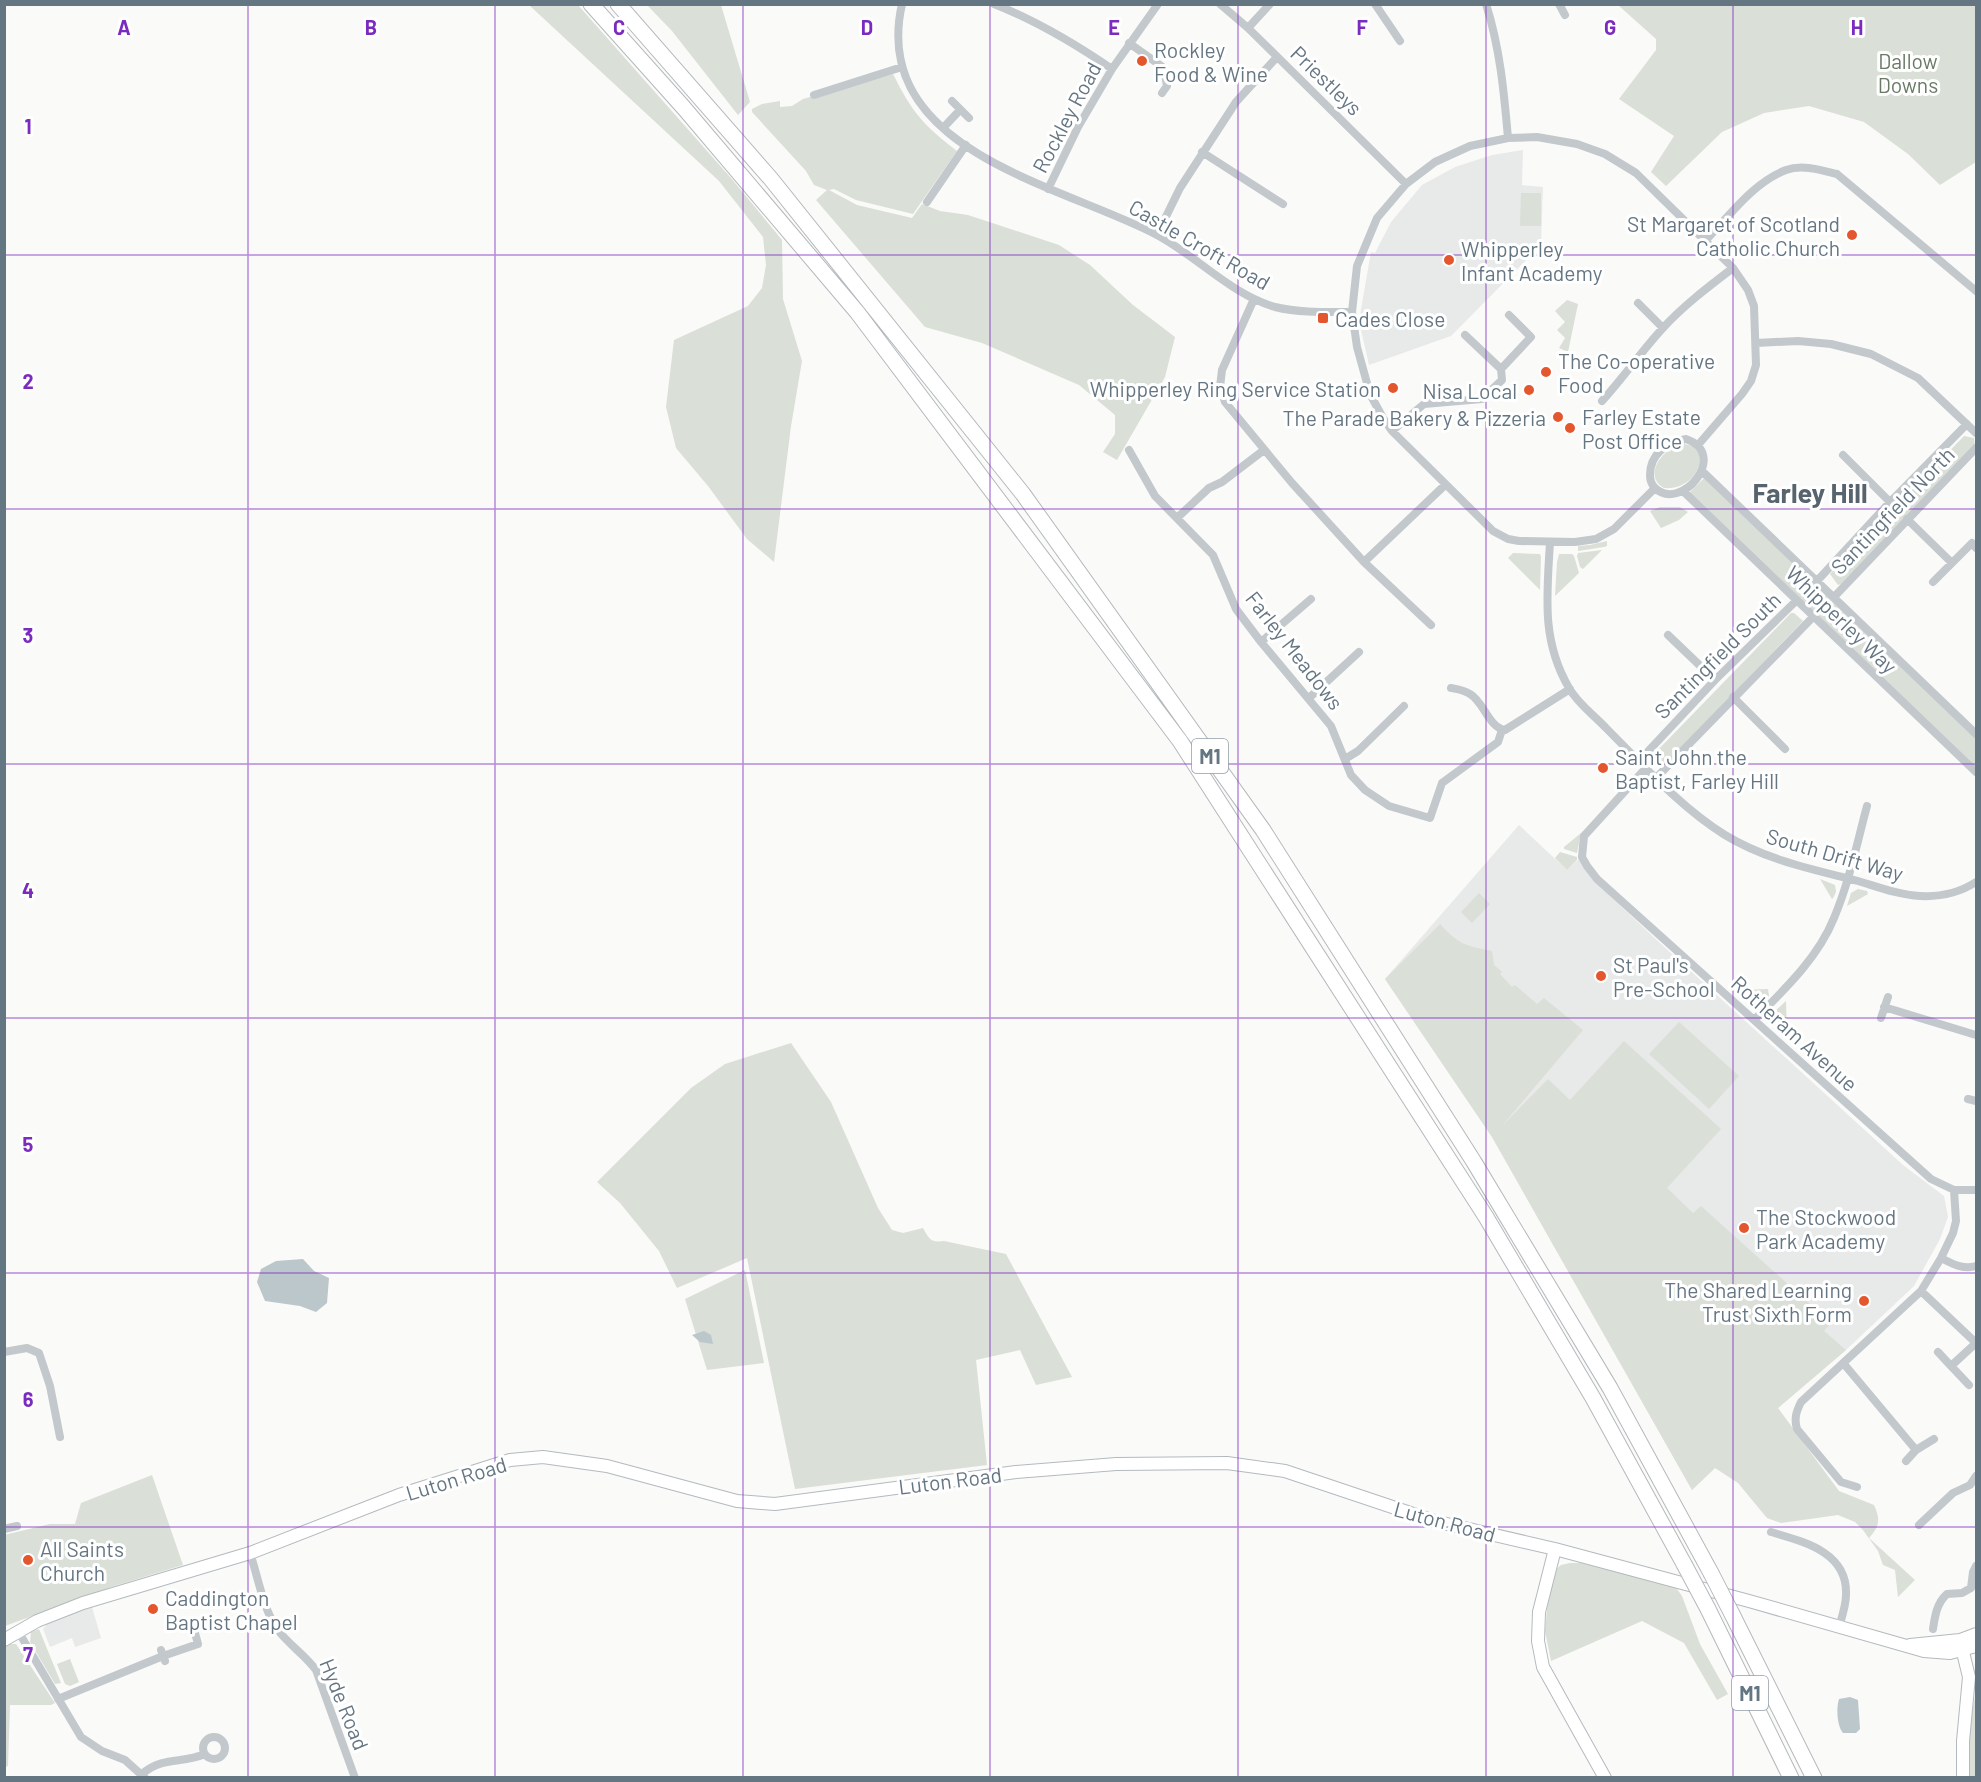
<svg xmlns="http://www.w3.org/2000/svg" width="1981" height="1782" font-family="Barlow,sans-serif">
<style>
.built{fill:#e8e9e9}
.green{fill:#dadfd7}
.water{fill:#bbc7cb}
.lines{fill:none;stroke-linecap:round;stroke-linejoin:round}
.secondary-casing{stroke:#b3babf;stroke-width:14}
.highway-casing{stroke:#b4b9bd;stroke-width:17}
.street{stroke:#c3c8cc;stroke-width:8}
.secondary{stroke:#fff;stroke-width:12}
.highway{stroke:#fff;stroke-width:15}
.highway-bridge-casing{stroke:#b4b9bd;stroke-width:17;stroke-linecap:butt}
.highway-bridge{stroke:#fff;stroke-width:15}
.grid{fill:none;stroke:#7b2cbf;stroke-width:1.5;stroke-opacity:0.55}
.poi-dot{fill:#e4572e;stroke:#fff;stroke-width:2}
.labels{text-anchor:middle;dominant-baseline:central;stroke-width:6;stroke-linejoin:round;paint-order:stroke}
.shield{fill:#fff;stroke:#939fa8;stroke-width:1.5}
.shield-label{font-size:20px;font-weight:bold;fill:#657683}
.poi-label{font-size:21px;fill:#657683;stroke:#fff;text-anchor:start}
.park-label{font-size:21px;fill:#687a64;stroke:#fff}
.street-label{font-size:21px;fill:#657683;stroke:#fff}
.district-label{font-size:27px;font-weight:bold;fill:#57646e;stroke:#fff}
.grid-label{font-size:20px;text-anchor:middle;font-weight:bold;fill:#7b2cbf;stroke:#fff;stroke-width:6;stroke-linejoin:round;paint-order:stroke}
</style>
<rect width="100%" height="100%" fill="#fafaf8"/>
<path class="built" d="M1523 150 1522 185 1543 187 1541 245 1451 336 1369 365 1359 321 1371 252 1375 253 1391 222 1422 185 1455 167 1492 155Z
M1519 825 1567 870 1579 859 1584 868 1592 879 1661 944 1903 1165 1944 1196 1948 1217 1940 1239 1914 1286 1846 1350 1778 1408 1692 1490 1492 1137 1385 979Z
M92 1607 101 1638 75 1647 72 1638 50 1647 43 1629 48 1623Z"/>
<path class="green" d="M529 5H578L731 178 782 240 783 299 802 361 791 426 774 562 747 539 708 486 676 448 666 407 674 340 748 306 762 288 766 265 763 237 719 181Z
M647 5H721L750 102 738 115 672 31Z
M1618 5H1976V162L1940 185 1908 154 1864 122 1809 106 1764 113 1722 132 1666 186 1651 172 1674 136 1619 99 1656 50V39Z
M893 74C912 112 923 125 957 151L913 214 856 200 834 189 829 190 857 205 912 218 922 204 940 211 968 215 1059 245 1090 265 1133 305 1175 337 1165 377 1117 460 1103 452 1115 434V415L1079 385 982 343 925 327 816 200 827 190 814 185 806 171 752 112V109L762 104 780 101V107L792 106 803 99Z
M1521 193H1541V226H1520Z
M1567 300 1578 304 1568 352 1559 348 1565 338 1557 330 1565 322 1555 311Z
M1964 436 1974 438 1975 447 1841 584 1838 585 1830 574Z
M1681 444C1715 444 1699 491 1664 488 1642 475 1663 449 1681 444Z
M1705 477 1976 735V768L1689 493Z
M1660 507H1680L1688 512 1679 520 1661 528 1650 511Z
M1607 541V546L1604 547 1578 551V546L1590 545Z
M1602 550 1583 569 1580 567 1577 556 1578 553Z
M1513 553 1540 554 1541 557 1540 590 1508 558Z
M1559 554H1572L1574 556 1579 573 1555 596 1557 562Z
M1791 613H1794L1803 621 1665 765H1657L1655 763 1653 755Z
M1581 833 1577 853 1564 849V847Z
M1560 852 1577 857V860L1567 870 1555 858Z
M1820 879 1835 885 1836 892 1833 898 1832 899Z
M1858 889 1867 891 1868 894 1847 906 1851 893Z
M1479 893 1490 904 1472 923 1461 912Z
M1440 924C1458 944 1466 946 1492 951L1494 965 1502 972 1500 974 1512 987 1515 985 1537 1004 1544 998 1583 1030 1501 1127 1548 1079 1570 1100 1624 1041 1721 1129 1667 1188 1693 1213 1701 1206 1831 1323 1824 1331 1846 1350 1778 1408 1839 1491 1874 1505C1881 1520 1879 1527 1869 1538L1915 1580 1898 1597 1895 1570 1883 1565 1878 1551 1863 1530 1855 1522 1838 1515 1781 1523 1767 1518 1738 1483 1715 1468 1692 1490 1492 1137 1385 979Z
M1768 989 1769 996 1759 1006H1753L1735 990Z
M1786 1001 1787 1034 1785 1035 1771 1021 1773 1013Z
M1679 1022 1739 1076 1709 1109 1649 1054Z
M791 1043 831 1102 878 1208 892 1230 903 1233 923 1228C929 1239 931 1243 944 1241L1006 1254 1072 1377 1036 1385 1020 1350 976 1360 987 1465 795 1489 747 1258 677 1288 659 1251 620 1203 597 1182 691 1088 725 1064Z
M745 1270 764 1363 707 1370 685 1299Z
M152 1475 183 1565 111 1587 5 1626 4 1535 50 1524H75L81 1503Z
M1570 1563H1581L1666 1585 1677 1589 1682 1596 1700 1644 1728 1694 1717 1700 1684 1643 1642 1621 1551 1661 1545 1631 1547 1609 1555 1570 1561 1565Z
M39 1629 61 1683 55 1684 30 1642 31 1632Z
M6 1644H16L55 1703 51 1705H10L8 1766 5 1767V1645Z
M70 1659 79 1682 70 1686 65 1684 57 1664Z
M1976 1692V1777H1970L1965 1746Z"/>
<path class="water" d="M303 1259 314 1271 329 1278 327 1303 316 1312 300 1306 265 1301 257 1282 261 1269 276 1261Z
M704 1331 711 1335 713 1344 700 1342 692 1335Z
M1850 1697 1858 1700 1860 1729 1856 1733H1843C1837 1726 1836 1708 1839 1699Z"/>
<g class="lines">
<g class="secondary-casing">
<path id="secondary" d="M1555 1549 1539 1612 1538 1641 1543 1667 1605 1778
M4 1640 37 1621 83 1603 250 1553 399 1495 510 1460 543 1457 607 1466 737 1501 775 1504 1016 1472 1116 1464 1227 1463 1285 1471 1434 1521 1555 1549 1749 1601 1924 1651 1950 1653 1976 1646
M1960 1640 1969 1677 1963 1741V1778
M1910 1645 1960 1640 1976 1634"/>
</g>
<g class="highway-casing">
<path id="highway" d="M591 4 684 108 857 312 1180 741 1486 1217 1593 1398 1684 1564
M618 4 771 179 1023 494 1263 830 1474 1162 1610 1388 1711 1573
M1708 1609 1791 1778
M1733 1616 1814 1778"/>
</g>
<path class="street" d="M902 4C869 150 1061 185 1155 234 1196 255 1230 294 1275 307 1300 313 1326 312 1352 312
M994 4C1037 21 1074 43 1112 69
M1220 4 1248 28 1406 184
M1375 4 1400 41
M1486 4C1500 48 1504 92 1508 138
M1559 4 1565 15
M1248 28 1270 4
M1129 43 1164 68 1167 86 1162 93
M814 95 902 67
M952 101 969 118
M943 128 960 110
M1202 152 1283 204
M1048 189 1078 127 1112 69 1158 4
M927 202 966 145
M1157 235 1180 188 1236 102 1277 57
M1706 240C1730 215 1754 182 1786 170 1802 164 1821 170 1837 174L1976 291
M1254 299 1222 370 1220 387 1225 402 1292 483 1364 562 1431 625
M1638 303 1663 328
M1465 335 1501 369
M1756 343 1798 341 1831 344 1871 354 1918 378 1976 433
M1602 401C1623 378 1641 352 1662 329 1683 306 1708 287 1733 268
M1392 431 1424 404 1482 399 1502 380 1501 369 1531 337 1509 315
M1686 439C1730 454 1681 513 1655 488 1651 484 1650 480 1650 475 1650 454 1667 442 1686 439Z
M1129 450 1155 496 1213 555 1236 609 1261 642 1331 726 1351 775 1365 790 1389 806 1430 818 1442 783 1498 742 1502 730
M1843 455 1890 502
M1702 471 1976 734
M1655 488 1614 529 1596 539 1575 542 1519 541 1508 539 1493 531 1392 431 1383 418 1370 394 1357 347 1352 312 1357 266 1377 218 1406 184 1435 162 1470 146 1508 138 1537 137 1577 144 1605 154 1636 173 1733 268 1748 290 1754 306 1756 365 1751 381 1742 394 1698 445
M1683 491 1976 772
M1177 518 1209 488 1222 482 1264 450
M1907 519 1952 563
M1550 542C1547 595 1541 640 1569 688 1578 704 1594 715 1606 728 1642 764 1681 808 1725 835 1766 860 1812 869 1858 881 1878 887 1899 895 1920 896 1940 897 1959 893 1976 882
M1364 562 1445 485
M1817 581 1890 502 1967 424
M1933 582 1972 543 1976 548
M1834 597 1976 448
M1668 635 1715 680
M1261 642 1311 599
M1451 688C1457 689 1464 690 1470 694 1484 702 1489 728 1505 730L1570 689
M1733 697 1785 749
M1309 698 1359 652
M1345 759 1358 751 1404 706
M1639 761 1715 680 1797 600
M1646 768 1584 836 1582 857 1587 866 1597 879 1931 1179 1954 1190H1976
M1656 778 1814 616
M1884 1007 1976 1035
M1881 1018 1888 997
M1754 1020C1784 990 1818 958 1834 918 1849 883 1857 843 1867 806
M1968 1099 1976 1101
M1941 1258C1953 1264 1963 1270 1976 1266
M1921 1291 1976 1343 1951 1366 1969 1385
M4 1352 27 1348 39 1353 50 1386 60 1437
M1938 1352 1951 1366
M1844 1364 1916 1450
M1906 1461 1916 1450 1934 1439
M1857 1487 1841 1482 1797 1429C1794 1419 1796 1412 1801 1402L1921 1291 1941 1258 1953 1233 1956 1221 1954 1190
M1919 1525 1953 1493 1970 1485 1976 1476
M4 1529 17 1526
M1771 1532C1804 1542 1848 1552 1846 1595 1846 1605 1842 1617 1839 1627
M250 1553C258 1577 263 1608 277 1629 288 1644 305 1655 316 1670L355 1778
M1933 1629C1935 1615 1937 1603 1947 1594L1962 1593 1971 1588 1973 1572 1976 1566
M18 1631 81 1737 102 1751 125 1760 145 1778
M165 1661 163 1656 198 1644 195 1633
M58 1699 163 1656 161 1650
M203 1748a11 11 0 1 1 22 0a11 11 0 1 1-22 0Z
M143 1773C165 1756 181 1764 205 1754"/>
<use href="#secondary" class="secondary"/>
<use href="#highway" class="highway"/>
<g class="highway-bridge-casing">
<path id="highway-bridge" d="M1684 1564 1708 1609
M1711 1573 1733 1616"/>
</g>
<use href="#highway-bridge" class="highway-bridge"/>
</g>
<path class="grid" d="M248 4V1778M495 4V1778M743 4V1778M990 4V1778M1238 4V1778M1486 4V1778M1733 4V1778M4 255H1976M4 509H1976M4 764H1976M4 1018H1976M4 1273H1976M4 1527H1976"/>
<g class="poi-dot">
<circle cx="1142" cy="61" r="6"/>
<circle cx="1852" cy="235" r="6"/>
<circle cx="1449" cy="260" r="6"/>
<rect x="1317" y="312" width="12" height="12" rx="3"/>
<circle cx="1546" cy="372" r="6"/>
<circle cx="1393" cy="388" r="6"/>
<circle cx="1529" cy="390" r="6"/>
<circle cx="1558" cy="417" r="6"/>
<circle cx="1570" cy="428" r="6"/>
<circle cx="1603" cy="768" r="6"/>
<circle cx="1601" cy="976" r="6"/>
<circle cx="1744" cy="1228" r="6"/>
<circle cx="1864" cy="1301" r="6"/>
<circle cx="28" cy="1560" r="6"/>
<circle cx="153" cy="1609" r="6"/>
</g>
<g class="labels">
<g class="shield">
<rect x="1192" y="739" width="36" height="34" rx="4.5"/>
<rect x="1732" y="1676" width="36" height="34" rx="4.5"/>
</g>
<g class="shield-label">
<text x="1210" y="756">M1</text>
<text x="1750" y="1693">M1</text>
</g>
<g class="poi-label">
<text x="1154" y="49">Rockley<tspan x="1154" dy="24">Food &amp; Wine</tspan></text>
<text x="1840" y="223" text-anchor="end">St Margaret of Scotland<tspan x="1840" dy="24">Catholic Church</tspan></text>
<text x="1461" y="248">Whipperley<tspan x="1461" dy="24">Infant Academy</tspan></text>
<text x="1335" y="318">Cades Close</text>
<text x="1558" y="360">The Co-operative<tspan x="1558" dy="24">Food</tspan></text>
<text x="1381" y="388" text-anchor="end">Whipperley Ring Service Station</text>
<text x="1517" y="390" text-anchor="end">Nisa Local</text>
<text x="1582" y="416">Farley Estate<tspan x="1582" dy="24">Post Office</tspan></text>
<text x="1546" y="417" text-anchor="end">The Parade Bakery &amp; Pizzeria</text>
<text x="1615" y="756">Saint John the<tspan x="1615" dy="24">Baptist, Farley Hill</tspan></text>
<text x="1613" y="964">St Paul's<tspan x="1613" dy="24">Pre-School</tspan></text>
<text x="1756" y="1216">The Stockwood<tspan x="1756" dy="24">Park Academy</tspan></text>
<text x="1852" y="1289" text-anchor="end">The Shared Learning<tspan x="1852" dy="24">Trust Sixth Form</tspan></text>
<text x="40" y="1548">All Saints<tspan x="40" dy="24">Church</tspan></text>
<text x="165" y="1597">Caddington<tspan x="165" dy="24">Baptist Chapel</tspan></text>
</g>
<g class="park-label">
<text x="1908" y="60">Dallow<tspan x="1908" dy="24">Downs</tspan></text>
</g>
<g class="street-label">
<text transform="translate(1327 80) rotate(44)">Priestleys</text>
<text transform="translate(1066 117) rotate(-62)">Rockley Road</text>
<text transform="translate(1200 244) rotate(30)">Castle Croft Road</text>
<text transform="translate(1892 510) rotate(-46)">Santingfield North</text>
<text transform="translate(1842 619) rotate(44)">Whipperley Way</text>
<text transform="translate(1295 650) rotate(52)">Farley Meadows</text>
<text transform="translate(1717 655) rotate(-45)">Santingfield South</text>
<text transform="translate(1835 854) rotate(16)">South Drift Way</text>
<text transform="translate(1795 1033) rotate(42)">Rotheram Avenue</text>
<text transform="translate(456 1478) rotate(-17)">Luton Road</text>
<text transform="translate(950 1480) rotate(-7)">Luton Road</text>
<text transform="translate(1445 1521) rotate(15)">Luton Road</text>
<text transform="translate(345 1704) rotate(68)">Hyde Road</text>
</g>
<g class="district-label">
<text x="1810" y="492">Farley Hill</text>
</g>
</g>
<g class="grid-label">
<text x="124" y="35">A</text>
<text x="371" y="35">B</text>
<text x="619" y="35">C</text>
<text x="867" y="35">D</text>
<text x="1114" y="35">E</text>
<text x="1362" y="35">F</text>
<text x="1610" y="35">G</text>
<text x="1857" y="35">H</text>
<text x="28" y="134">1</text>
<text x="28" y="389">2</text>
<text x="28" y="643">3</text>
<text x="28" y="898">4</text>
<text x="28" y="1152">5</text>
<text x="28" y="1407">6</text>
<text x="28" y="1662">7</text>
</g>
<rect width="1981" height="1782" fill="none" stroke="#657683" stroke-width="12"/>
</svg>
